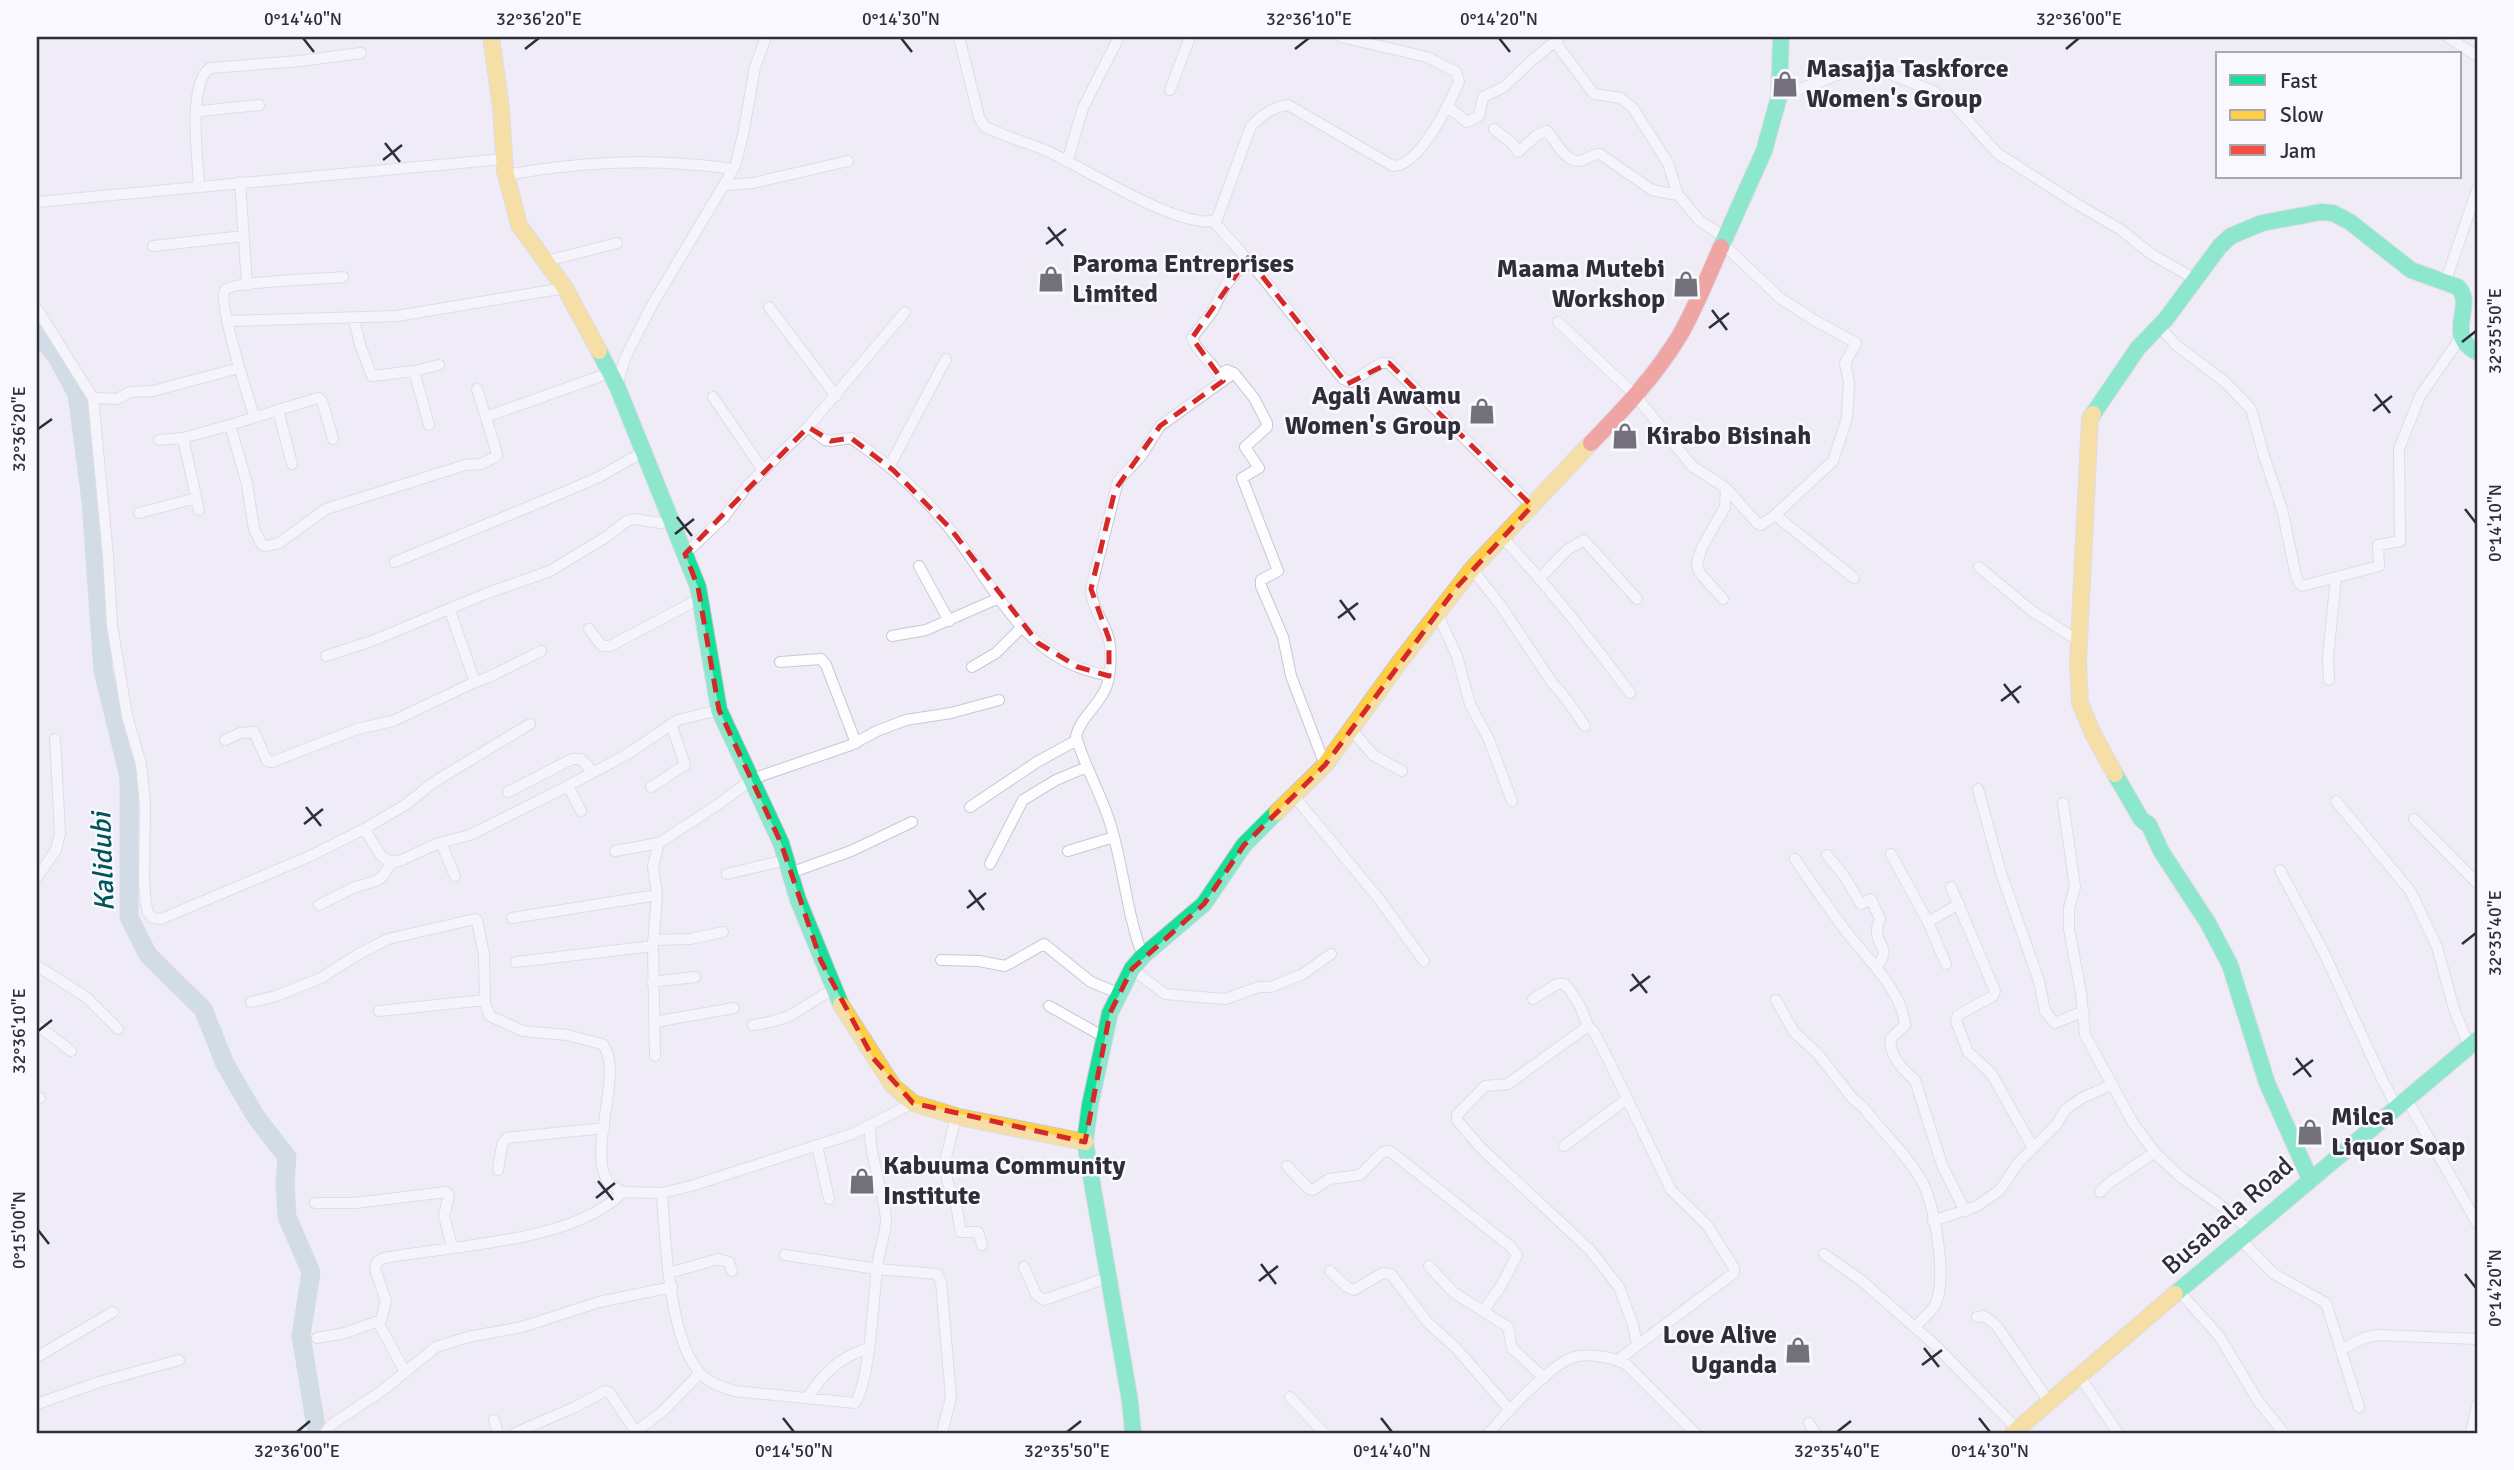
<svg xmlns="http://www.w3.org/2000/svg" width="2514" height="1470" font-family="Signika,sans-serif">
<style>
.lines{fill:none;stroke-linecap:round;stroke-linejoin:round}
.river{stroke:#afc8cd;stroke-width:19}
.street-casing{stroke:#cac7d2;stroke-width:12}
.fast-casing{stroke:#cac7d2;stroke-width:18}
.slow-casing{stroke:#cac7d2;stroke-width:18}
.jam-casing{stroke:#cac7d2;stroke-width:18}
.street{stroke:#fdfcfe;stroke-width:10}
.fast{stroke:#16e098;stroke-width:16}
.slow{stroke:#ffcf43;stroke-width:16}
.jam{stroke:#f24e42;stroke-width:16}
.marked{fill:none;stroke:#d62828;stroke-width:5;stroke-dasharray:14 9;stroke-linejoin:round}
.ticks{fill:none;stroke:#302d3a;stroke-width:2.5}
.labels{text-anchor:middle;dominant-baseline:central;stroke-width:5;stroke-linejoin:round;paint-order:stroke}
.poi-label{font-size:26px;font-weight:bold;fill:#302d3a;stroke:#f9f8fe;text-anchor:start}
.street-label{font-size:26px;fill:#302d3a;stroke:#f9f8fe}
.water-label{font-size:28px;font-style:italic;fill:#00555b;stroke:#f9f8fe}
.neatline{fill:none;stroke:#302d3a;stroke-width:2.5}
.ticks-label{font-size:18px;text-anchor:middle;fill:#302d3a}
</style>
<rect width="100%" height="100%" fill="#efecf7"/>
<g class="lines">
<path class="river" d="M37 333 57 357 77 394 91 501 103 671 129 777V917L148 955 203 1009 225 1064 256 1117 287 1157 285 1183 287 1217 311 1272 301 1336 317 1433"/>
<g class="street-casing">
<path id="street" d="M959 37 979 117 984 126C1003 136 1025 142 1045 150 1083 167 1175 227 1213 221
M2448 37 2477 56
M1555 42 1594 94 1621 98 1633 108 1668 163 1678 195 1700 221 1726 238
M1170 90 1190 37
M1779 97 1845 72 1860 69H1873L1886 72 1933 91 1955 106 1997 153 2077 204 2121 230 2151 254 2195 279
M1448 107 1467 122 1479 116 1483 97 1504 87 1530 62 1560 37
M196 108 201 111 259 105
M1494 129 1513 144 1518 152 1537 135 1547 131C1555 140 1565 162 1579 161 1587 160 1591 154 1600 154L1652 190 1678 195
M1067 162 1083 108 1119 37
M506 175C581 161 658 158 733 169
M240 182 247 285
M724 185 753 183 848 161
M199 186C198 159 187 84 210 68L300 61 361 53
M37 202 504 159
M1213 221 1217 219 1251 126C1261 116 1273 106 1288 105L1393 166C1420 166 1449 104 1459 82L1456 72 1427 57 1341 37
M1213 221C1260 271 1300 326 1343 379L1351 382 1381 363H1389L1532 506
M153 246 244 236
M547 261 617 243
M2445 283 2477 190
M769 307 836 396
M37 309 93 398 108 556 112 625 127 716 141 764 145 804 144 882 146 904 148 913 153 918 161 919 308 857 364 829 405 805 434 782 530 724
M354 319 360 345 372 376 414 371 439 365
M227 321 397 316 565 288
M1558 322 1635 395 1692 466 1726 488 1757 523 1761 525 1775 515 1833 461 1847 418 1849 382 1845 363 1856 343 1814 320 1780 298 1723 244
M2159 326 2176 345 2225 382 2251 409 2264 456 2282 509 2296 576 2299 583 2302 586 2379 566 2378 545 2400 541 2399 449 2420 396 2461 337
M414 371 429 425
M1234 373 1254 398 1267 423V427L1245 447 1259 468 1242 478 1278 571 1261 580V586L1283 637 1291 676 1325 765
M617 386 625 358 652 305 735 166 743 135 755 67 766 37
M713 397 763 470
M93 398 117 399 130 392 153 391 239 368
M278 410 318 398 322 401 333 439
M254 416C249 399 217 301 225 290 233 281 326 279 343 277
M486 417 609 373
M808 427 825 440 831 441 851 438C888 463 922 494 949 528 989 577 1015 642 1078 667 1087 671 1098 673 1108 676
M183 438 199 510
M159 440 183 438 230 425
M292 464 278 410 230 425 247 484 254 529 262 545 267 546 279 543 326 509 465 465 481 464 497 456 496 450 477 389
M889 467 946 359
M139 513 196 498
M1775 515 1854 578
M1502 537C1548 586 1590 639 1630 693
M685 554 724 517 748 485 808 427 905 312
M395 562 555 496 599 477 643 452
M919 566 949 621
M1979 567 2032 611 2079 641
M1472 569 1501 606 1553 684C1565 695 1575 712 1585 726
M1540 578 1567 550 1584 540 1637 599
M1723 599 1699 572 1697 563 1702 547 1725 507 1726 488
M1437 613 1457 656 1470 704 1489 740 1512 801
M589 629 602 646H610L701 598
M892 636 926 630 999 598
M326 656 372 641 485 594 550 571 606 537 627 521 634 519 661 523 671 520
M780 662 821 659 826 665 856 743
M972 667 996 653 1022 627
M2329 680 2328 658 2336 577
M475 682 489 677 541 651
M1351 729 1373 755 1402 771
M225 740 240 733 254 732 267 761 272 762 357 729 393 721 475 682 450 611
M568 786 581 811
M651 787 685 765 671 724
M1978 789 2001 873 2039 981 2045 1011 2055 1023 2084 1011
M508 792 572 759H581L593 772
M1293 795 1379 899 1424 961
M2336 801 2411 892 2437 947 2454 1009 2469 1046
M2063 803 2075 887 2069 908V929L2081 993 2085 1035 2133 1123 2156 1154 2182 1178 2223 1207 2249 1230
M970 807 1037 762 1077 740
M2414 819 2477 883
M364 829 382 857 392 862 402 860 436 844 470 835 554 793 626 755 678 720 719 710
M441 843 455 876
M615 851 659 843
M1068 851 1114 837
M1891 854 1928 922 1946 964
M1827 855 1844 876 1861 904 1871 899 1880 919C1879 922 1877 926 1877 930 1876 949 1893 945 1876 968
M1795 859C1811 883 1828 907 1845 930 1864 955 1903 992 1905 1025L1891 1038C1888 1054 1903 1070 1915 1080L1942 1165 1965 1211
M990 864 1023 800 1056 780 1087 767
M2280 870 2324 953 2382 1079 2396 1106
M790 873 851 851 912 822
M727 874 786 860
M37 877 56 850 60 833 55 739
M1951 887 1995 991 1993 996 1958 1015 1956 1021 1968 1052 1991 1073 2032 1146
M319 905 355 887 376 881 382 877 392 862
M512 918 657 895
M1928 922 1959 904
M653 940 690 939 723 932
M1143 956C1126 913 1124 867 1110 823 1101 793 1084 766 1076 736 1081 716 1101 704 1107 685 1111 673 1112 648 1108 636 1103 620 1091 606 1091 589L1118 481 1141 456 1160 426 1234 373 1227 370 1219 375C1211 360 1198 354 1192 338L1212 312 1225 286 1248 258
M941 960 979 961 1005 966 1044 944 1091 982 1118 993
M516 962 653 946
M37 966 86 997 118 1029
M1132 969 1165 994 1225 999 1259 987H1271L1303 974 1331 954
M652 982 695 977
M1533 999 1557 984H1564L1569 989 1580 1006 1588 1026 1594 1032 1609 1061 1671 1190 1707 1225 1734 1268V1273L1618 1360
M1776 1000 1794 1032 1818 1054 1853 1099 1863 1107C1881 1131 1905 1152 1920 1178 1935 1201 1947 1278 1936 1303 1932 1312 1921 1320 1915 1327
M251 1002 276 996 321 978 357 955 388 939 475 919 477 920 484 955 485 1004 490 1016 523 1031 567 1035 602 1044C626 1069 585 1154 609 1183 613 1187 618 1189 623 1192
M1049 1006 1104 1037
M379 1011 485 1000
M654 1022 734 1008
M37 1025 71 1051
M753 1025C767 1023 784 1020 796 1012 810 1004 819 996 835 989
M1588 1026 1508 1084 1485 1086 1457 1115V1120L1481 1148 1590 1250 1619 1287 1633 1325 1637 1345
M655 1056 653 946 657 895 653 866 659 843 719 804 752 779 851 745 877 731 906 720 951 713 999 700
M37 1097 40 1098
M2406 1098 2477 1223
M956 1116 946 1158V1172L947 1180 956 1204 961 1232H978L982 1245
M817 1146 829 1199
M1564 1146 1627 1099
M1287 1166 1309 1189 1313 1190 1329 1179 1360 1175 1383 1152 1390 1151 1511 1247 1517 1255 1501 1286 1484 1310
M498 1170 502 1145 507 1138 604 1128
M2100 1192 2109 1183 2155 1152
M662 1193C665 1238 669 1342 701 1374 711 1384 722 1387 734 1391L855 1403C871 1378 873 1295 878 1261 880 1248 886 1233 886 1219 883 1187 869 1157 870 1125
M315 1203H355L446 1192 449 1195 444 1216 452 1247
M1933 1221 1977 1206 2000 1190 2018 1163 2056 1125 2066 1109 2082 1098 2111 1085
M2239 1238 2274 1274 2326 1303 2359 1407
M1824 1254 1862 1281 1935 1345 2018 1430
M785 1255 877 1269 937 1274 941 1282 951 1397 942 1433
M1429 1266 1453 1292 1508 1327 1512 1348 1544 1378
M1024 1267 1036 1294 1044 1300 1109 1277
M1330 1271 1347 1287 1354 1290 1383 1273 1391 1274 1428 1323 1455 1347 1509 1409
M669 1273 718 1259 729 1262 732 1271
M2179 1291 2219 1336 2258 1401 2284 1433
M1977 1317 1984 1316 1996 1325 2050 1403
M378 1322 405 1372
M317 1338 345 1333 381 1320 386 1301 375 1269 377 1262 384 1258C453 1245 573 1243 623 1192L662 1193 691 1186 852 1134 913 1103
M2342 1349 2364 1338 2378 1335 2477 1339
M37 1357 113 1312
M2080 1377 2118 1433
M1290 1397 1324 1433
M807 1398C825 1372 837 1359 868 1348
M37 1404 99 1382 179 1360
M494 1420 498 1433
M1809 1423 1815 1433
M325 1433 331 1425 383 1390 436 1347 468 1337 522 1327 599 1302 672 1287
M515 1433 575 1407 605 1391 609 1392 636 1432
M634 1433 663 1411 700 1373
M1489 1433C1504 1415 1552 1363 1574 1357 1589 1353 1614 1357 1627 1365L1695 1433
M2471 1433 2477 1405"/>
</g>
<g class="fast-casing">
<path id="fast" d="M1721 247 1764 151 1779 97 1781 37
M599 351 617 386 698 587 719 710 781 843 798 900 841 1005
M2093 414 2138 348 2166 319 2220 246 2231 236 2262 223 2321 212 2333 213 2350 222 2411 270 2458 287C2476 305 2443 335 2477 352
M2115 774 2141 819 2149 825 2161 851 2208 923 2230 965 2267 1083 2310 1179
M2175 1294 2477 1040
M1133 1433 1130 1401 1085 1142 1090 1105 1110 1013 1132 969 1143 956 1204 904 1244 845 1277 812"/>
</g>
<g class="slow-casing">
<path id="slow" d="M491 37 501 108 505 171 519 225 565 288 599 351
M2093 414 2090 418 2078 662 2080 703 2094 736 2115 774
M1277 812 1325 765 1399 663 1472 569 1591 443
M841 1005 893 1086 913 1103 959 1117 1085 1142
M2013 1433 2175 1294"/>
</g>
<g class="jam-casing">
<path id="jam" d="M1591 443C1623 410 1656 375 1680 335 1696 307 1708 276 1721 247"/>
</g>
<use href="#street" class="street"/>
<use href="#fast" class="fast"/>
<use href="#slow" class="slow"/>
<use href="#jam" class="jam"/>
</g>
<path d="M0 0H2514V1470H0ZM1248 258 1347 384 1389 363 1532 506 1456 588 1325 765 1244 845 1204 904 1132 969 1110 1013 1085 1142 913 1103 873 1058 821 961 781 843 719 710 698 587 685 554 808 427 831 441 851 438 893 470 950 528 1038 643 1078 667 1109 676V639L1091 589 1115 490 1160 426 1223 381 1192 338Z" fill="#efecf7" fill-opacity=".55" fill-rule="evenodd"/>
<path class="marked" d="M1248 258 1347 384 1389 363 1532 506 1456 588 1325 765 1244 845 1204 904 1132 969 1110 1013 1085 1142 913 1103 873 1058 821 961 781 843 719 710 698 587 685 554 808 427 831 441 851 438 893 470 950 528 1038 643 1078 667 1109 676V639L1091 589 1115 490 1160 426 1223 381 1192 338Z"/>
<path class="ticks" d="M303 38 314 52M901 38 912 52M1499 38 1510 52M525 49 539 38M1295 49 1309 38M2066 49 2079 38M385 143 400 162M383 160 402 145M1048 227 1063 246M1046 244 1066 229M1712 310 1727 330M1709 328 1729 313M2462 342 2476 331M2375 394 2390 413M2373 411 2392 396M38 429 52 419M2465 509 2476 523M677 517 692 536M675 534 694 519M1340 600 1355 620M1338 618 1358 603M2004 684 2019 703M2001 701 2021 686M306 807 321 826M304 824 323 809M969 890 984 910M967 908 986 893M2462 944 2476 933M1632 974 1647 993M1630 991 1650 976M38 1031 52 1020M2296 1058 2311 1077M2293 1075 2313 1060M598 1181 613 1200M596 1198 615 1183M38 1230 49 1244M1261 1264 1276 1284M2465 1274 2476 1288M1259 1281 1278 1266M1924 1348 1939 1367M1922 1365 1942 1350M783 1418 794 1432M1381 1418 1392 1432M1979 1418 1990 1432M297 1432 310 1421M1067 1432 1081 1421M1837 1432 1851 1421"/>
<defs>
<g id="shop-bare" transform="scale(2.1)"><path d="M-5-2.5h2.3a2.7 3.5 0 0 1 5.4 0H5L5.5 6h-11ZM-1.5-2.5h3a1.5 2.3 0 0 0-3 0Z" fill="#73707c" stroke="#f9f8fe" stroke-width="2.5" paint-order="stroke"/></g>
</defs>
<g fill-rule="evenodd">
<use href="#shop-bare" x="1785" y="84"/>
<use href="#shop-bare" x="1051" y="279"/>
<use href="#shop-bare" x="1686" y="284"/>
<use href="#shop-bare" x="1482" y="411"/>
<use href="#shop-bare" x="1625" y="436"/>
<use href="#shop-bare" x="2310" y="1132"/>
<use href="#shop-bare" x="862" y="1181"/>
<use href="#shop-bare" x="1798" y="1350"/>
</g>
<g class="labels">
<g class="poi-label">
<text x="1806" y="69">Masajja Taskforce<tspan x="1806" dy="30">Women's Group</tspan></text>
<text x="1072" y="264">Paroma Entreprises<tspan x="1072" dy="30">Limited</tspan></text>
<text x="1665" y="269" text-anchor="end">Maama Mutebi<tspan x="1665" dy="30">Workshop</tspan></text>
<text x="1461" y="396" text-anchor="end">Agali Awamu<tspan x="1461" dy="30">Women's Group</tspan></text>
<text x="1646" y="436">Kirabo Bisinah</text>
<text x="2331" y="1117">Milca<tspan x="2331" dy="30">Liquor Soap</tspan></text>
<text x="883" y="1166">Kabuuma Community<tspan x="883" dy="30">Institute</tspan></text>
<text x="1777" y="1335" text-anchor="end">Love Alive<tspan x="1777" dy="30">Uganda</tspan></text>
</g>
<g class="street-label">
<text transform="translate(2228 1216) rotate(-41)">Busabala Road</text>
</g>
<g class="water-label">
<text transform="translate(103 862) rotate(-92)">Kalidubi</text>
</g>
</g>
<rect width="2514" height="1470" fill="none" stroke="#f9f8fe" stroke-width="77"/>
<rect x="2216" y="52" width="245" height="126" fill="#f9f8fe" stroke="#a9a7b0" stroke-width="2"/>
<rect x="2230" y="75" width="35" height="10" fill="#16e098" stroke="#a9a7b0" stroke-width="2"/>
<text x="2280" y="88" font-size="21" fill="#302d3a">Fast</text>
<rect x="2230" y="110" width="35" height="10" fill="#ffcf43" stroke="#a9a7b0" stroke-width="2"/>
<text x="2280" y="122" font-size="21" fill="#302d3a">Slow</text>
<rect x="2230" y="145" width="35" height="10" fill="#f24e42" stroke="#a9a7b0" stroke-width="2"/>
<text x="2280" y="158" font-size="21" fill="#302d3a">Jam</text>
<rect x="38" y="38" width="2438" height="1394" class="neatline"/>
<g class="ticks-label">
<text x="303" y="25">0°14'40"N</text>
<text x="539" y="25">32°36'20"E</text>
<text x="901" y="25">0°14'30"N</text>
<text x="1309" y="25">32°36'10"E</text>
<text x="1499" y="25">0°14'20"N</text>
<text x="2079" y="25">32°36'00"E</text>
<text transform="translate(2495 331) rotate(-90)" y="6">32°35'50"E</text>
<text transform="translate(19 429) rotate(-90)" y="6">32°36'20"E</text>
<text transform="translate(2495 523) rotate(-90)" y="6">0°14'10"N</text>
<text transform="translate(2495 933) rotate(-90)" y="6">32°35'40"E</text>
<text transform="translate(19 1031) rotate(-90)" y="6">32°36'10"E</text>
<text transform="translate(19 1230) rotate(-90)" y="6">0°15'00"N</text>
<text transform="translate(2495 1288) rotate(-90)" y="6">0°14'20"N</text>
<text x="297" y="1457">32°36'00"E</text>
<text x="794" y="1457">0°14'50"N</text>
<text x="1067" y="1457">32°35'50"E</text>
<text x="1392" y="1457">0°14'40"N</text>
<text x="1837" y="1457">32°35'40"E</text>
<text x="1990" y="1457">0°14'30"N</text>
</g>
</svg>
